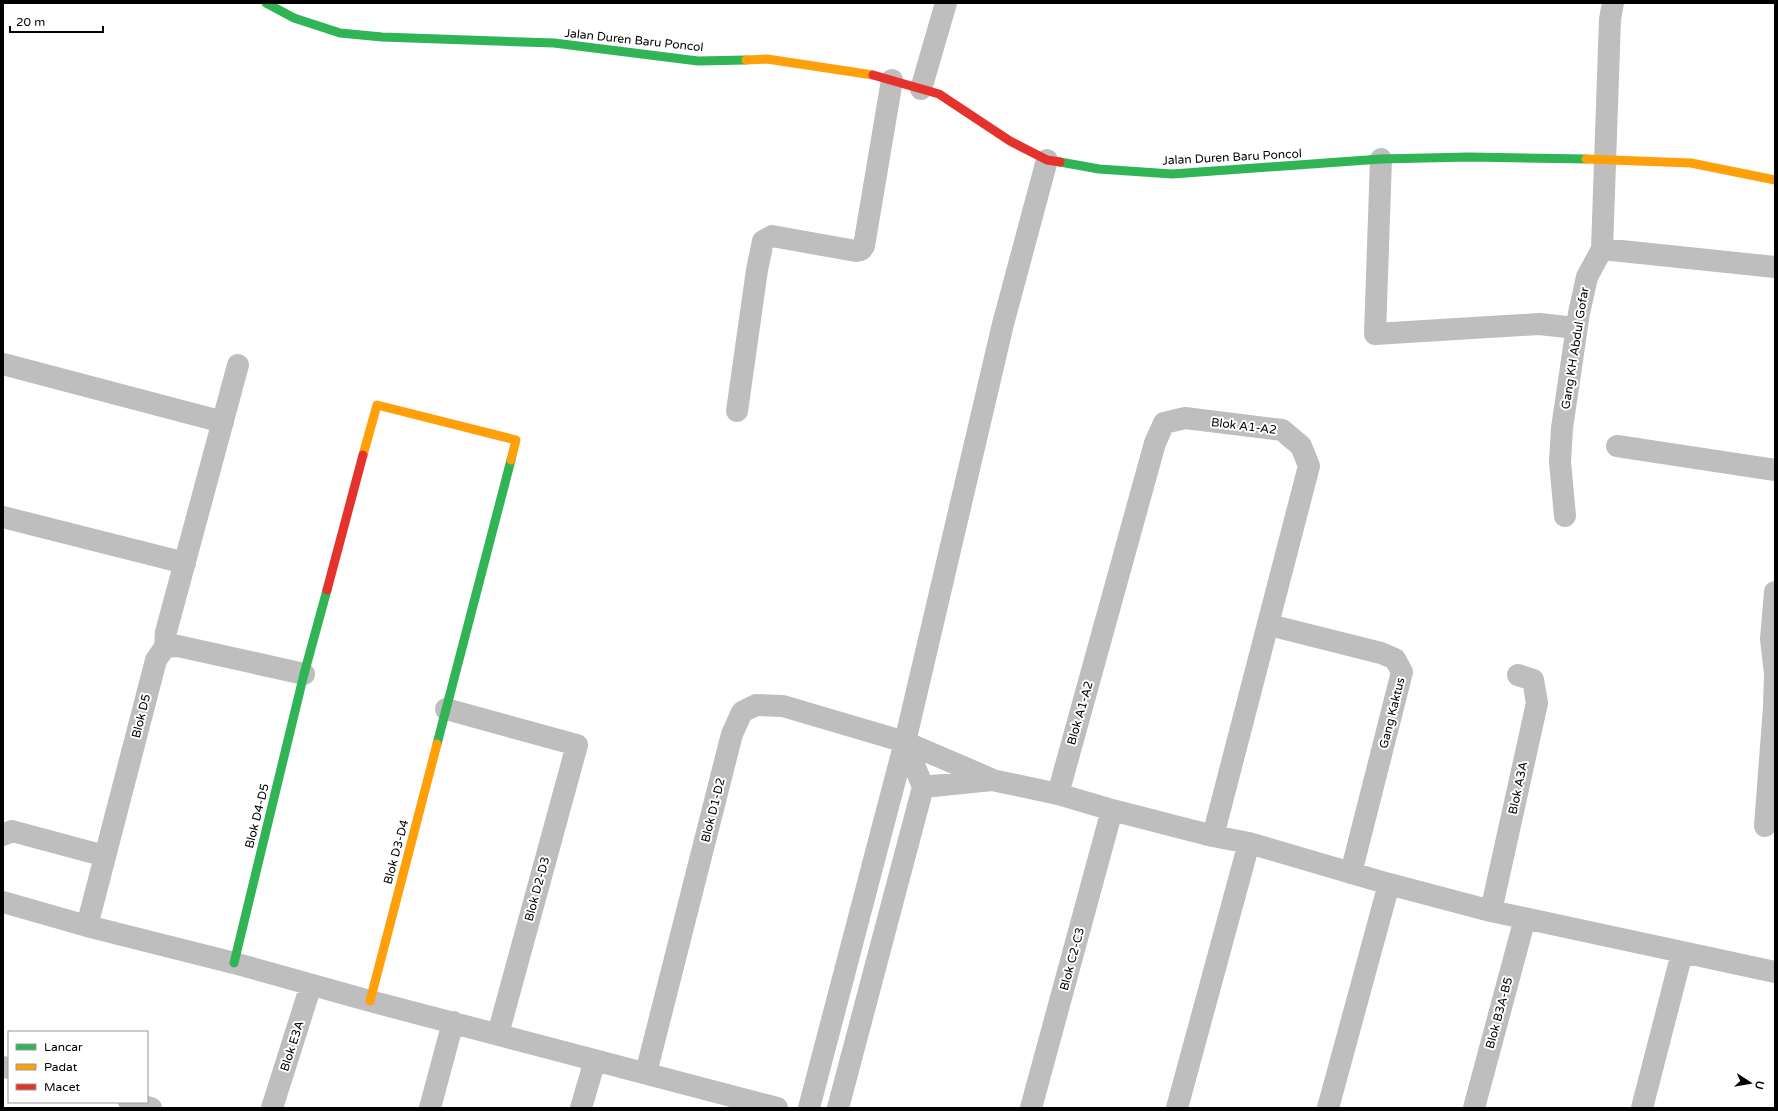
<svg xmlns="http://www.w3.org/2000/svg" width="1778" height="1111" font-family="'Varela Round',sans-serif">
<style>
.lines{fill:none;stroke-linecap:round;stroke-linejoin:round}
.street{stroke:#bebebe;stroke-width:22}
.fast{stroke:#30b455;stroke-width:9}
.slow{stroke:#ff9f0a;stroke-width:9}
.jam{stroke:#e5322d;stroke-width:9}
.labels{text-anchor:middle;dominant-baseline:central;stroke-width:4;stroke-linejoin:round;paint-order:stroke}
.street-label{font-size:12px;fill:#000;stroke:#fff}
</style>
<rect width="100%" height="100%" fill="#fff"/>
<g class="lines">
<path class="street" d="M921 89 946 3
M1381 159 1375 334 1539 324 1576 328
M1602 249 1775 267
M3 364 223 422
M737 411 757 270 763 241 772 236 856 251 861 250 864 246 892 80
M1617 446 1775 470
M1565 516 1560 462 1562 428 1579 313 1587 277 1602 249 1610 19 1613 3
M3 517 185 563
M1269 625 1381 653 1395 659 1402 672 1351 873
M165 647 166 632 238 365
M446 709 577 745 498 1034
M923 787 992 780 1058 794 1112 810 1213 836 1249 843 1389 884 1491 911 1775 972
M1058 794 1155 443 1164 423 1185 418 1282 430 1301 446 1309 466 1213 836
M1765 826 1774 707 1775 674 1771 639 1775 592
M3 835 12 831 105 856
M3 902 87 926 234 963 370 1001 777 1108
M1491 911 1537 703 1533 680 1518 675
M87 926 156 660 165 647 178 646 304 674
M3 1067 9 1068
M646 1073 732 734 742 712 756 705 783 706 905 742
M129 1102 151 1108
M272 1108 311 985
M430 1108 453 1022
M581 1108 595 1060
M809 1108 905 742 991 779
M838 1108 923 787 905 742 1003 324 1047 160
M1031 1108 1112 810
M1177 1108 1249 843
M1328 1108 1389 884
M1474 1108 1525 918
M1642 1108 1682 953"/>
<path class="fast" d="M266 3 294 18 340 33 382 37 554 43 698 61 746 60
M1060 162 1099 169 1172 174 1381 159 1469 157 1586 159
M437 744 511 460
M234 963 304 674 327 590"/>
<path class="slow" d="M746 60 767 59 873 75
M1586 159 1691 163 1775 180
M363 455 377 405 516 440 511 460
M370 1001 437 744"/>
<path class="jam" d="M873 75 939 94 1010 141 1047 160 1060 162
M327 590 363 455"/>
</g>
<g class="labels">
<g class="street-label">
<text transform="translate(634 40) rotate(6)">Jalan Duren Baru Poncol</text>
<text transform="translate(1232 157) rotate(-3)">Jalan Duren Baru Poncol</text>
<text transform="translate(1575 348) rotate(-81)">Gang KH Abdul Gofar</text>
<text transform="translate(1244 426) rotate(7)">Blok A1-A2</text>
<text transform="translate(1080 713) rotate(-74)">Blok A1-A2</text>
<text transform="translate(1392 713) rotate(-76)">Gang Kaktus</text>
<text transform="translate(141 716) rotate(-76)">Blok D5</text>
<text transform="translate(1518 788) rotate(-78)">Blok A3A</text>
<text transform="translate(713 810) rotate(-76)">Blok D1-D2</text>
<text transform="translate(257 816) rotate(-76)">Blok D4-D5</text>
<text transform="translate(396 852) rotate(-75)">Blok D3-D4</text>
<text transform="translate(537 889) rotate(-75)">Blok D2-D3</text>
<text transform="translate(1072 959) rotate(-75)">Blok C2-C3</text>
<text transform="translate(1499 1013) rotate(-75)">Blok B3A-B5</text>
<text transform="translate(292 1046) rotate(-72)">Blok E3A</text>
</g>
</g>
<rect width="1778" height="1111" fill="none" stroke="#000000" stroke-width="8"/>
<rect x="8" y="1031" width="140" height="72" fill="#ffffff" stroke="#999999"/>
<rect x="16" y="1044" width="20" height="6" fill="#30b455" stroke="#999999"/>
<text x="44" y="1051" font-size="12" fill="#000000">Lancar</text>
<rect x="16" y="1064" width="20" height="6" fill="#ff9f0a" stroke="#999999"/>
<text x="44" y="1071" font-size="12" fill="#000000">Padat</text>
<rect x="16" y="1084" width="20" height="6" fill="#e5322d" stroke="#999999"/>
<text x="44" y="1091" font-size="12" fill="#000000">Macet</text>
<g transform="translate(1750 1083) rotate(102)" stroke="#ffffff" stroke-width="3" paint-order="stroke">
<path d="M0-3L7 15L0 10L-7 15Z" fill="#000000"/>
<text y="-6" font-size="11" font-weight="bold" text-anchor="middle" fill="#000000">U</text>
</g>
<path d="M10 26v6h93v-6" fill="none" stroke="#000000" stroke-width="2"/>
<text x="16" y="26" font-size="12" fill="#000000" stroke="#ffffff" stroke-width="3" paint-order="stroke">20 m</text>
</svg>
